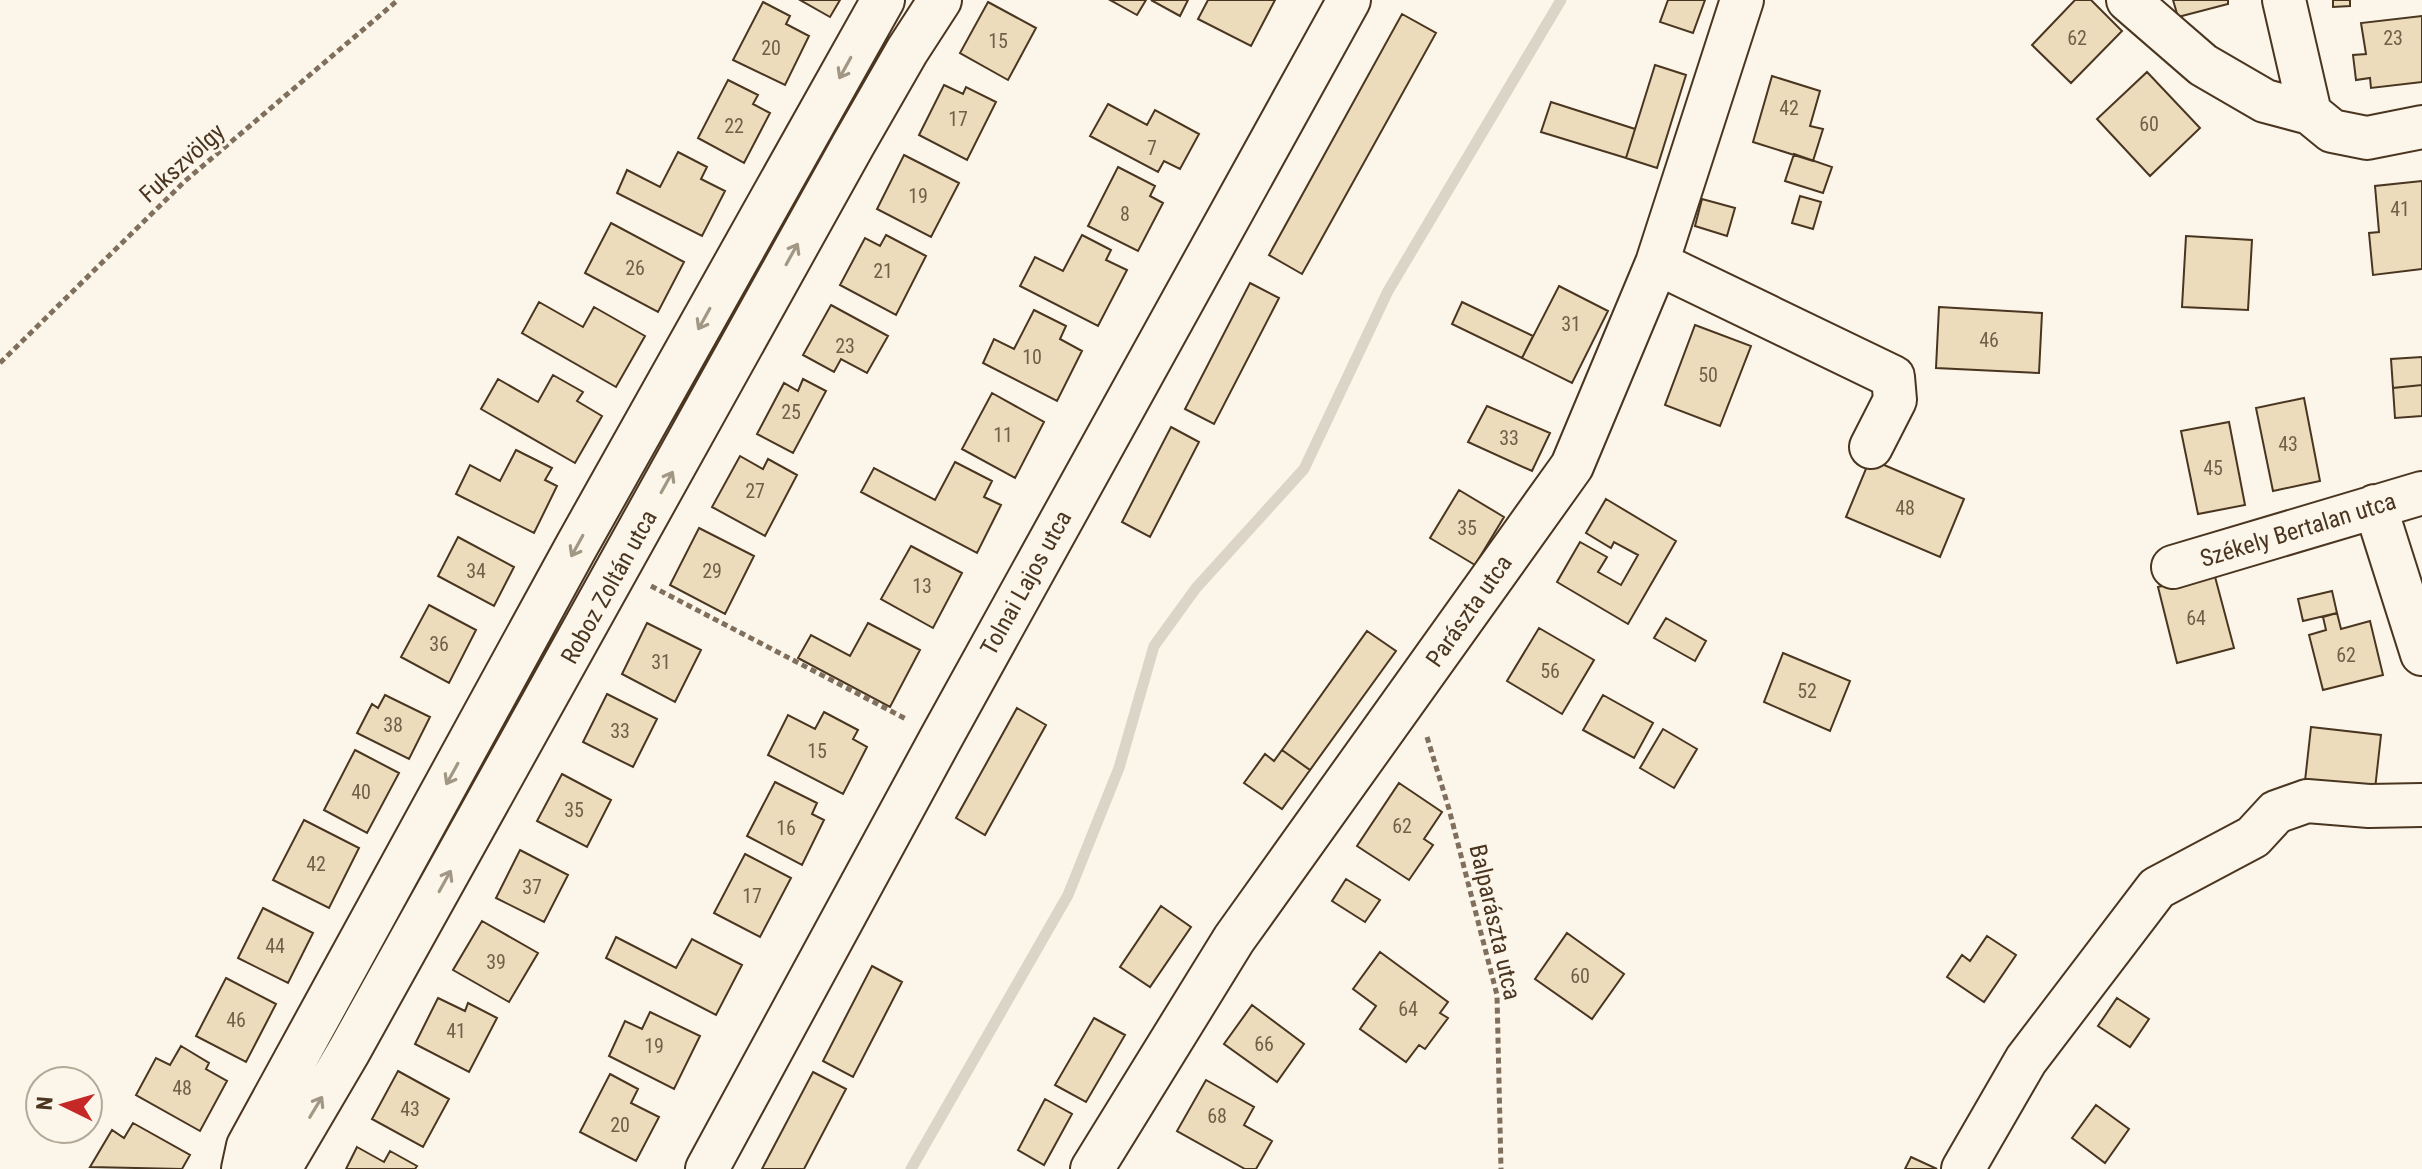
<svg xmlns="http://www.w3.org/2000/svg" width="2422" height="1169" font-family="'Roboto Condensed',sans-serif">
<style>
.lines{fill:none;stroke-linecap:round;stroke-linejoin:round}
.stream{stroke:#dcd4c6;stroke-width:11}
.building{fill:#ecdcbc;stroke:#4a3520;stroke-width:2}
.minor-casing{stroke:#4a3520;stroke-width:46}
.path{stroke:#7f6f5c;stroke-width:5;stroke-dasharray:6 4;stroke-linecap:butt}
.minor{stroke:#fbf6e9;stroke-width:42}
.oneway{stroke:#a29684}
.labels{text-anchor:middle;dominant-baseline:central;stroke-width:6;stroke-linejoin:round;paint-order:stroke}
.number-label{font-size:20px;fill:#725f47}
.street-label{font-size:24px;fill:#4a3520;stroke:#fbf6e9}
</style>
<rect width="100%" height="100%" fill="#fbf6e9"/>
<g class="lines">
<path class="stream" d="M911 1169 1068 895 1119 768 1154 646 1196 588 1304 469 1388 291 1561 0"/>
</g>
<path class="building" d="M800 0H840L830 17Z
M1110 0H1146L1137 15Z
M1151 0H1188L1180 16Z
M1208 0H1275L1251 46 1198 19Z
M1668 0H1705L1693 33 1660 22Z
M2075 0H2091L2122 31 2071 83 2032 45Z
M2173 0H2228V4L2178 17Z
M2333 0H2350V6L2333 7Z
M763 2 790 16 786 24 809 36 785 85 733 60Z
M988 2 1036 28 1008 80 960 53Z
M1402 14 1436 33 1302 274 1269 255Z
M2422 16V82L2371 88 2370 78 2356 80 2353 55 2366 54 2361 23Z
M1655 65 1686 75 1657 168 1626 158Z
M2147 72 2200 128 2150 176 2097 119Z
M1772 76 1820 91 1810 126 1823 129 1813 161 1753 142Z
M728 80 758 95 753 104 770 113 744 163 698 138Z
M944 85 963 94 966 87 996 102 967 160 919 135Z
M1551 102 1635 129 1626 158 1541 132Z
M1108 104 1147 125 1155 110 1199 134 1180 169 1164 161 1158 172 1090 136Z
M678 152 707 167 701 179 725 191 702 236 617 193 627 170 660 187Z
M1794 154 1832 167 1823 193 1785 181Z
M904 155 959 183 931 237 877 209Z
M1118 167 1155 186 1150 196 1163 203 1138 251 1088 226Z
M2422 181V269L2373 275 2369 233 2379 232 2375 186Z
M1800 196 1821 202 1813 229 1792 223Z
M1702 199 1735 208 1727 236 1695 226Z
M611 223 684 262 658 312 585 273Z
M886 235 926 256 896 315 840 285 865 238 880 246Z
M1082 235 1111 250 1106 260 1127 270 1098 326 1020 286 1035 257 1063 271Z
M2186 236 2252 240 2248 310 2182 307Z
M1250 283 1279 298 1214 424 1185 409Z
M1559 286 1608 311 1572 383 1522 358Z
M539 302 583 327 594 307 645 336 616 387 522 333Z
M1462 302 1533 336 1522 358 1452 324Z
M831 305 888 336 867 373 841 359 834 372 803 355Z
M1939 307 2042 313 2039 373 1936 368Z
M1034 310 1066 326 1060 339 1082 351 1057 401 983 363 994 339 1014 349Z
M1695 325 1751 346 1720 426 1665 405Z
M2422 357V385L2393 388 2391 359Z
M553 375 583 392 577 401 602 416 575 463 481 409 498 379 538 402Z
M803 379 826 391 793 453 757 434 784 383 798 391Z
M2422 385V416L2395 418 2393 388Z
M992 393 1044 422 1015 478 962 449Z
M2304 398 2320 481 2273 491 2256 408Z
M1487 406 1550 433 1532 471 1468 442Z
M2229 422 2245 505 2198 514 2181 431Z
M1171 427 1199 442 1150 537 1122 522Z
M516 450 552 468 545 480 557 486 534 533 456 494 470 465 500 481Z
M740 456 763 469 768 459 797 475 765 536 712 507Z
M1870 459 1964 499 1940 557 1846 517Z
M955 462 992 481 984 497 1001 505 977 553 861 492 874 468 935 500Z
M1459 490 1504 517 1475 565 1430 538Z
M1606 499 1676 541 1628 624 1557 582 1580 542 1607 557 1598 572 1621 585 1638 555 1614 542 1611 548 1586 533Z
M699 528 754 556 725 614 670 585Z
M458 537 514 567 494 606 438 576Z
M911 546 962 573 933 628 881 599Z
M2214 573 2234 648 2177 663 2158 587Z
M2332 591 2337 613 2303 621 2298 599Z
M429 605 476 630 449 683 401 657Z
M2337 613 2341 629 2370 621 2383 675 2323 690 2309 635 2326 630 2323 617Z
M1666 618 1706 641 1695 661 1654 638Z
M647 623 701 650 675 702 622 674Z
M868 623 920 650 890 707 798 658 811 635 850 656Z
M1539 628 1594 660 1562 714 1507 681Z
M1367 631 1396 651 1310 770 1282 750Z
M1783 653 1850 681 1830 731 1764 702Z
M607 694 657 719 633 767 583 742Z
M385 695 430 717 409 759 357 733 372 704 378 708Z
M1603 695 1653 723 1634 758 1583 730Z
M1017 708 1046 725 985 835 956 818Z
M824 712 858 730 853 739 867 747 843 794 768 755 788 715 815 729Z
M2311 727 2381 735 2375 789 2305 781Z
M1663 729 1697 749 1674 788 1640 768Z
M355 750 399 773 367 833 324 810Z
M1282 750 1310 770 1282 809 1244 783 1265 754 1274 761Z
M562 774 611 800 587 847 537 821Z
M775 782 817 803 812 814 824 820 802 865 747 836Z
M1399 783 1442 812 1424 839 1433 845 1409 880 1357 846Z
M304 820 359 848 329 908 273 880Z
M520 850 568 875 544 922 496 898Z
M745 854 791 878 760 937 714 913Z
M1346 879 1380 900 1365 922 1332 901Z
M1161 906 1191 927 1150 987 1120 967Z
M263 908 313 933 288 983 238 958Z
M482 921 538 953 509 1002 453 970Z
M1567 933 1624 974 1592 1019 1535 979Z
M1987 936 2016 955 1984 1002 1947 977 1962 955 1970 961Z
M616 937 676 968 692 939 742 965 716 1015 606 958Z
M1380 952 1448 1002 1440 1013 1448 1018 1425 1049 1419 1045 1406 1062 1360 1029 1376 1006 1353 989Z
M872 966 902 982 853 1077 823 1061Z
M226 978 276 1004 246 1062 196 1036Z
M438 998 465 1011 468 1003 497 1018 469 1072 415 1044Z
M2117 998 2149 1019 2130 1047 2098 1026Z
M1252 1005 1304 1044 1277 1082 1224 1044Z
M650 1012 700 1036 674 1089 609 1056 625 1021 642 1029Z
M1094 1018 1125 1035 1086 1102 1055 1085Z
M181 1046 209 1063 206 1069 227 1081 200 1131 136 1095 156 1058 170 1065Z
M398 1071 449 1099 423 1147 372 1119Z
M813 1072 846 1089 804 1169H762Z
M610 1074 638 1089 631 1103 659 1117 636 1161 580 1132Z
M1206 1080 1254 1107 1244 1125 1272 1141 1256 1169H1245L1177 1131Z
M1045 1099 1072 1114 1044 1165 1018 1150Z
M2096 1105 2129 1129 2105 1163 2072 1138Z
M133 1123 190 1155 182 1169 90 1167 112 1130 124 1138Z
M357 1147 384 1162 390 1151 417 1166 415 1169H346Z
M1911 1157 1937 1169H1905Z"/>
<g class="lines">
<g class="minor-casing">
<path id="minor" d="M2128 0 2203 65 2265 101 2310 113
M2284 0 2310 113 2332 131 2367 138 2422 127
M1657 263 1893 377 1895 400 1871 447
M2375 506 2422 654
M2173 567 2422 493
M243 1169 248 1146 576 547 883 0
M272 1169 285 1160 349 1051 853 145 907 51 940 0
M707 1169 941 738 1349 0
M1092 1169 1234 939 1572 466 1657 263 1742 0
M1963 1169 2026 1060 2157 888 2253 837 2276 812 2307 801 2369 806 2422 805"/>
</g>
<path class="path" d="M0 363 185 181 398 0
M651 586 908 720
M1427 737 1449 809 1497 995 1501 1169"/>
<use href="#minor" class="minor"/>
</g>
<defs><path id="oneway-shaft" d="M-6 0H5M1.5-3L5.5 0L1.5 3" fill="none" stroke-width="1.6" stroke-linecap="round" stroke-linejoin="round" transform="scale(2)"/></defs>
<g class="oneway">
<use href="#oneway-shaft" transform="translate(845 68) rotate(119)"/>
<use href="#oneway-shaft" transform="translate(792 254) rotate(-61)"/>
<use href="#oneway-shaft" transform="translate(704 319) rotate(119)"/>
<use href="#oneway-shaft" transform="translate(667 482) rotate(-61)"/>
<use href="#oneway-shaft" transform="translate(577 546) rotate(119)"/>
<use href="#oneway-shaft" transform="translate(452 774) rotate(119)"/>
<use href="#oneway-shaft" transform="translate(445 881) rotate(-61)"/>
<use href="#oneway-shaft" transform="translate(316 1107) rotate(-59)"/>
</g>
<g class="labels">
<g class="number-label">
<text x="2077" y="38">62</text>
<text x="2393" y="38">23</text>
<text x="998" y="41">15</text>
<text x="771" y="48">20</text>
<text x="1789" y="108">42</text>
<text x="958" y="119">17</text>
<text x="2149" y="124">60</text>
<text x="734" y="126">22</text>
<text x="1152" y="148">7</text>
<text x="918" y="196">19</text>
<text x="2400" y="209">41</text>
<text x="1125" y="214">8</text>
<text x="635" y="268">26</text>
<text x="883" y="271">21</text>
<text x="1571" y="324">31</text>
<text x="1989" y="340">46</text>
<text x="845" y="346">23</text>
<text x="1032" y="357">10</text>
<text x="1708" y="375">50</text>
<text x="791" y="412">25</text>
<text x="1003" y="435">11</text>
<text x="1509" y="438">33</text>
<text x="2288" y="444">43</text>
<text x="2213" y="468">45</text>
<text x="755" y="491">27</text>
<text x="1905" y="508">48</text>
<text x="1467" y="528">35</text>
<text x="476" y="571">34</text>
<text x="712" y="571">29</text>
<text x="922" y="586">13</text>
<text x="2196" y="618">64</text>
<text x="439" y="644">36</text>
<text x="2346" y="655">62</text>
<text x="661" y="662">31</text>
<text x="1550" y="671">56</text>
<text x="1807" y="691">52</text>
<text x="393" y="725">38</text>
<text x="620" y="731">33</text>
<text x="817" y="751">15</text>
<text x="361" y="792">40</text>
<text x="574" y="810">35</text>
<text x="1402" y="826">62</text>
<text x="786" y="828">16</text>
<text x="316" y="864">42</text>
<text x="532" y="887">37</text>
<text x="752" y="896">17</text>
<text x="275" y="946">44</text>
<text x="496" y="962">39</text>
<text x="1580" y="976">60</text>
<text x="1408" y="1009">64</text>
<text x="236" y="1020">46</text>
<text x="456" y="1031">41</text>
<text x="1264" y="1044">66</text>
<text x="654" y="1046">19</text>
<text x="182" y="1088">48</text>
<text x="410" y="1109">43</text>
<text x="1217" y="1116">68</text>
<text x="620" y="1125">20</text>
</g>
<g class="street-label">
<text transform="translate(182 163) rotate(-42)">Fukszvölgy</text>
<text transform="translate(2298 530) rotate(-17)">Székely Bertalan utca</text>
<text transform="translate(1026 583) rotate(-61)">Tolnai Lajos utca</text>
<text transform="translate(609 587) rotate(-61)">Roboz Zoltán utca</text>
<text transform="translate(1469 611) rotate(-55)">Parászta utca</text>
<text transform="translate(1495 922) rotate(77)">Balparászta utca</text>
</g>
</g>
<g transform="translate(64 1105) rotate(275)"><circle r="38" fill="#fbf6e9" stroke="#b4a999" stroke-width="2"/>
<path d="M0-6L14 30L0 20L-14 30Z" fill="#c62828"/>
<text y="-12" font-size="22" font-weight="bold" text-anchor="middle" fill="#4a3520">N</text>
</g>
</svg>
